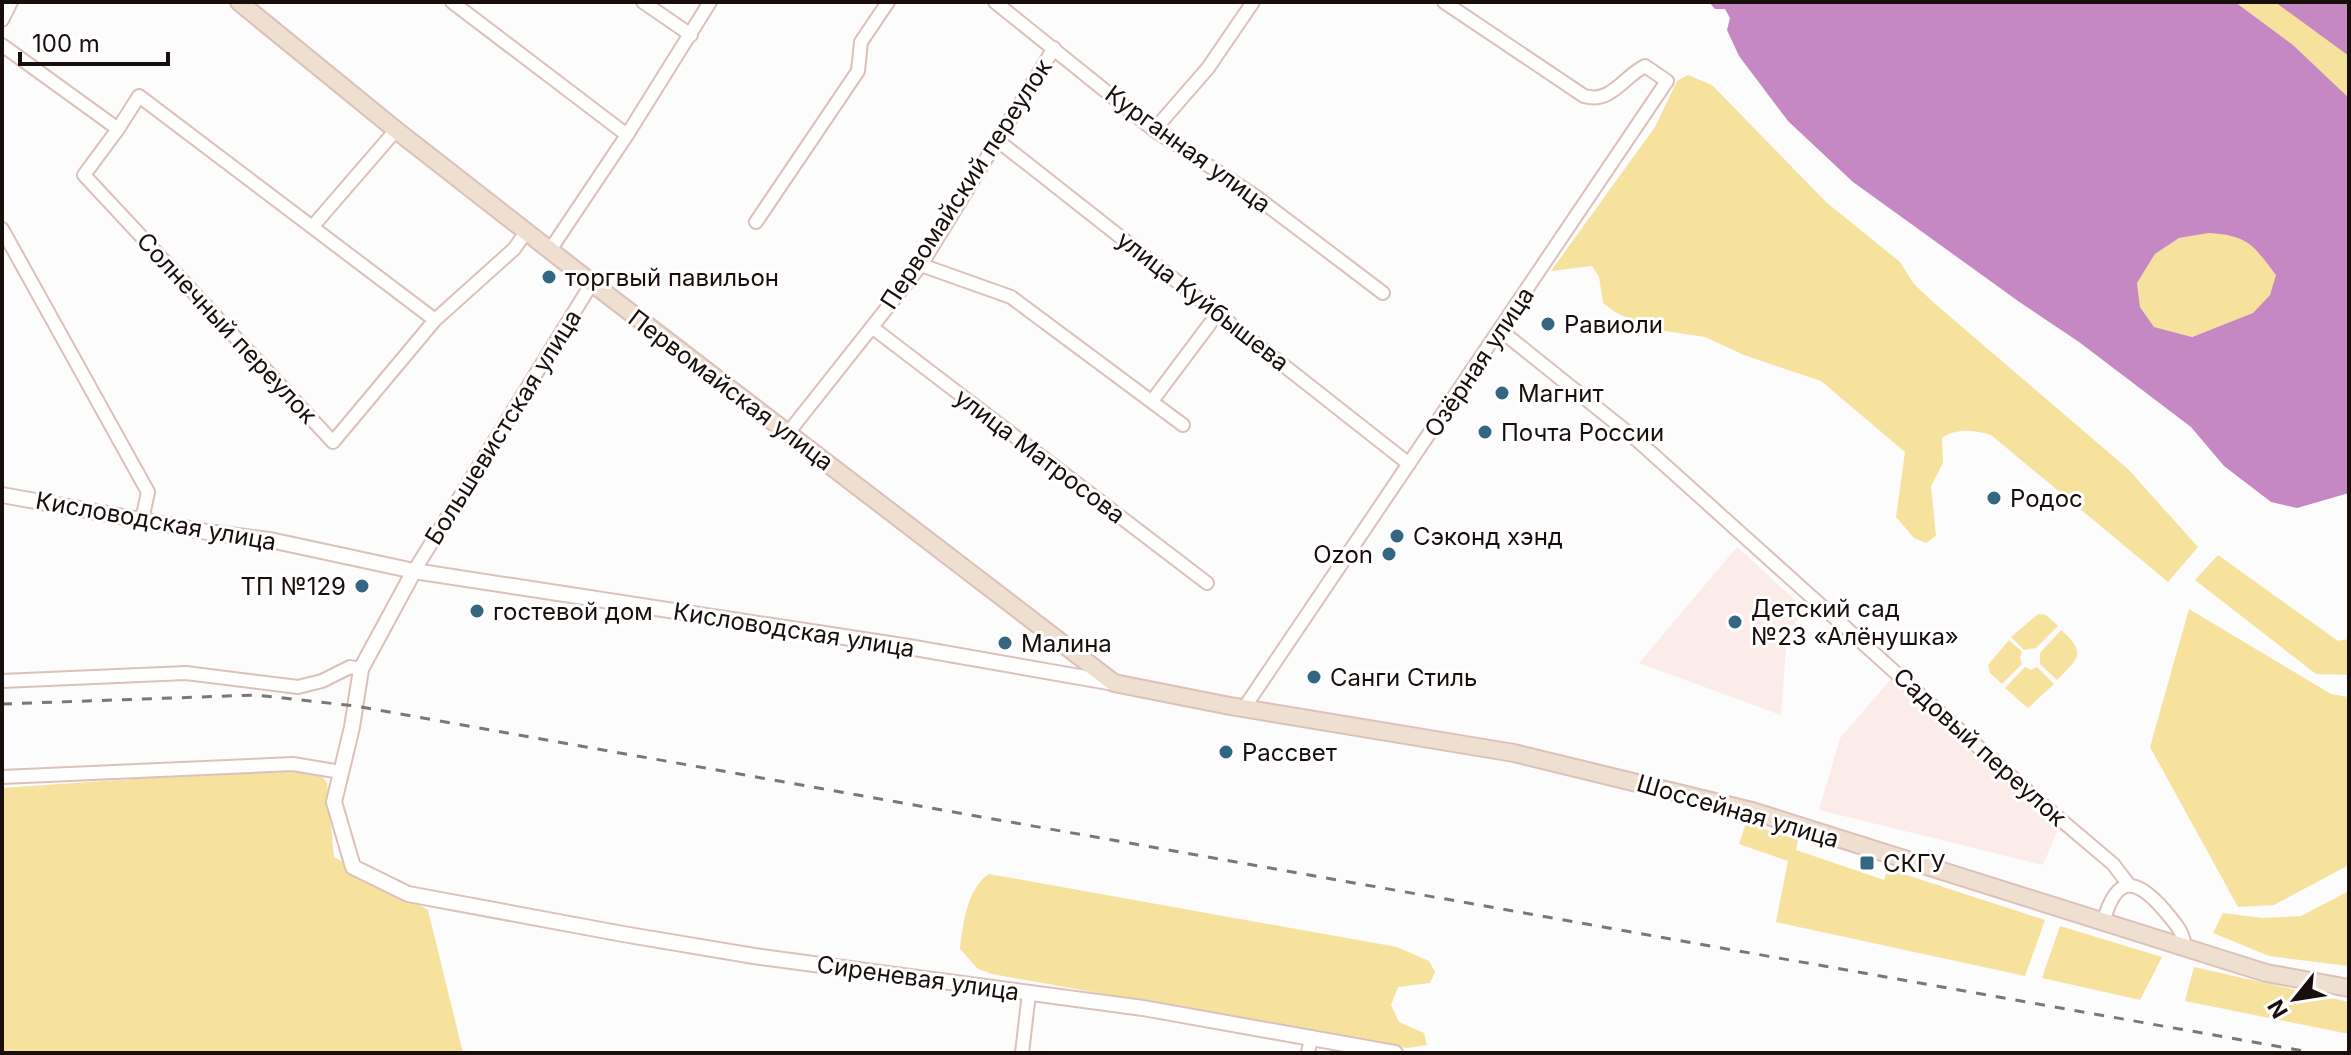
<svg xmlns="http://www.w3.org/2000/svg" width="2351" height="1055" font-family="Inter,sans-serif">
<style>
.built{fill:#fcece9}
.green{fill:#f6e29c}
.water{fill:#c688c2;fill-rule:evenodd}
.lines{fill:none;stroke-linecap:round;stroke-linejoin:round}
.minor-casing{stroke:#dcc0ba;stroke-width:16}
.tertiary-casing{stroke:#dcc0ba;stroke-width:18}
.secondary-casing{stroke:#dcc0ba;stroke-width:20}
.minor{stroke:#fff;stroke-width:12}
.tertiary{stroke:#fff;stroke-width:14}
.secondary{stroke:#efdfd0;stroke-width:16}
.rail{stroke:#7b7775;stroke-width:3;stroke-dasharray:10 10;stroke-linecap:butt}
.poi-dot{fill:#326683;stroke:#fff;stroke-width:3}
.labels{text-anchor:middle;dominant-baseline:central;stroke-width:6;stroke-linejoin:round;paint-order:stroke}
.street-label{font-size:24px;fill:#180f0d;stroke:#fff}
.poi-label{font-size:24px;fill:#180f0d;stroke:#fff;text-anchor:start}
</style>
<rect width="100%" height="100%" fill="#fbfcfb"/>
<path class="built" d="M1737 547 1805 609 1787 635 1781 715 1639 663Z
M1892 678 2058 829 2043 865 1819 810 1840 738Z"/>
<path class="green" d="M2235 2H2349V98L2293 45Z
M1688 75 1712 85 1826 202 1900 262 1914 284 1933 302 2128 469 2198 547 2168 582 1991 435C1974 430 1956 428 1942 438L1943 463 1931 486 1936 536 1926 543 1914 538 1896 517 1905 452 1821 381 1744 355 1705 337 1651 329 1615 312 1603 303 1599 277 1592 266 1551 271 1655 127 1677 81Z
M2209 233C2249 236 2252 244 2277 275L2270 295 2254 313 2191 337 2154 327 2140 307 2137 283 2155 254 2179 238Z
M2218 555 2338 641 2349 639V675L2316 674 2195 580Z
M2189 609 2331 694 2349 697V865L2274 905 2238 907 2150 747Z
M2038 614 2046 615 2058 626 2036 648 2024 650 2011 637Z
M2061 630C2088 654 2078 658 2057 680L2040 664V653Z
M2009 640 2022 652 2020 658 2022 664 2002 684 1990 673 1988 665Z
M2025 667 2031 670 2037 667 2054 684 2028 708 2005 688Z
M294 768 320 774 327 783 334 857 428 910 463 1053H2V788Z
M1746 823 1798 840 1796 850 1884 880 1888 869 2045 920 2025 976 1776 922 1788 861 1739 844Z
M989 874 1397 947 1429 961 1435 972 1430 983 1398 987 1391 1005 1399 1022 1424 1033 1427 1045 1407 1048 992 974 978 969 960 949C963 924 967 888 989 874Z
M2349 891V966L2269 956 2213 933 2223 913 2262 918 2301 916Z
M2060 926 2162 957 2140 1000 2042 978Z
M2194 967 2349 1002V1034L2185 1001Z"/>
<path class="water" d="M1709 2H2235L2293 45 2349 98V493L2297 508 2271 502 2224 466 2191 427 2079 342 2018 301 1853 182 1788 121 1739 56 1727 30 1730 18 1725 9H1715ZM2209 233C2249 236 2252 244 2276 275L2270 295 2253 313 2192 337 2154 327 2140 307 2137 283 2155 254 2179 238Z
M2275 2H2349V56Z"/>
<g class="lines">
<g class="minor-casing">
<path id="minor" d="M452 2 627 135
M643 2 691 35
M995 2 1154 130 1255 196 1383 293
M2 20 11 2
M2 45 118 129 84 175 333 442 435 320 514 249 526 232
M118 129 139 96 435 320
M1154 130 1208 68 1253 2
M997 140 1409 464
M756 222 858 71 861 42 888 2
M313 226 396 130
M2 229 148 492 142 520
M550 250 627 135 710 2
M921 265 1011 297 1183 425
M873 328 1207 583
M1500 330 1637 440 2035 798 2113 864 2129 885
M1152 401 1218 313
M788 433 921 265 1054 48
M414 571 592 283
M2 681 186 673 298 687 322 681 350 667 361 669
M1244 708 1667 81 1645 66C1623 77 1611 104 1584 96L1444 2
M2 777 293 764 341 772
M2103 923C2116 875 2135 876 2165 911 2175 923 2184 932 2185 949
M1022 1053 1029 993
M1308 1053 1311 1038"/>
</g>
<g class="tertiary-casing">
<path id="tertiary" d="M2 495 207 532 270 540 414 571 909 647 1114 683
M414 571 361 669 352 727 334 802 353 867 408 894 623 934 754 956 1143 1008 1395 1053"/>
</g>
<g class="secondary-casing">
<path id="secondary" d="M239 2 396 130 592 283 1114 683 1230 706 1514 753 1752 811 2266 973 2349 988"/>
</g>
<use href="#minor" class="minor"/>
<use href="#tertiary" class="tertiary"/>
<use href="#secondary" class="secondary"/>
<path class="rail" d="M2 704 256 695 355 706 2315 1053"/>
</g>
<g class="poi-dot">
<circle cx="549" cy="277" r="8"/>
<circle cx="1548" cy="324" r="8"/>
<circle cx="1502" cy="393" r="8"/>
<circle cx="1485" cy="432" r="8"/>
<circle cx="1994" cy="498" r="8"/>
<circle cx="1397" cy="536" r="8"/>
<circle cx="1389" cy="554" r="8"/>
<circle cx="362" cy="586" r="8"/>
<circle cx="477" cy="611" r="8"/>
<circle cx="1735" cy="622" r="8"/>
<circle cx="1005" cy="643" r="8"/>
<circle cx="1314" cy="677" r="8"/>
<circle cx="1226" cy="752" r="8"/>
<rect x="1859" y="855" width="16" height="16" rx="4"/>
</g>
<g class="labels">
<g class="street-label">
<text transform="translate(1188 149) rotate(36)">Курганная улица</text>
<text transform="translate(966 184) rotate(-57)">Первомайский переулок</text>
<text transform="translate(1203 301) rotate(38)">улица Куйбышева</text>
<text transform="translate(227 328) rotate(47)">Солнечный переулок</text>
<text transform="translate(1479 362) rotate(-56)">Озёрная улица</text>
<text transform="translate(731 390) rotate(37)">Первомайская улица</text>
<text transform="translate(503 427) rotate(-58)">Большевистская улица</text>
<text transform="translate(1040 456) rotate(37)">улица Матросова</text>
<text transform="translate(156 521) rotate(10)">Кисловодская улица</text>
<text transform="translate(794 630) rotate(9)">Кисловодская улица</text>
<text transform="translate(1980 747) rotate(42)">Садовый переулок</text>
<text transform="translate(1738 811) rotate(16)">Шоссейная улица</text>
<text transform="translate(918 978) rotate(8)">Сиреневая улица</text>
</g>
<g class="poi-label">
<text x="565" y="277">торгвый павильон</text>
<text x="1564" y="324">Равиоли</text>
<text x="1518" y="393">Магнит</text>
<text x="1501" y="432">Почта России</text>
<text x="2010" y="498">Родос</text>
<text x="1413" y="536">Сэконд хэнд</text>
<text x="1373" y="554" text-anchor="end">Ozon</text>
<text x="346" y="586" text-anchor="end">ТП №129</text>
<text x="1751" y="608">Детский сад<tspan x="1751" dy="28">№23 «Алёнушка»</tspan></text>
<text x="493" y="611">гостевой дом</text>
<text x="1021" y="643">Малина</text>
<text x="1330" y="677">Санги Стиль</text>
<text x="1242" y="752">Рассвет</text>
<text x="1883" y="863">СКГУ</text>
</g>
</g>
<rect width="2351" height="1055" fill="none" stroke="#180f0d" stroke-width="8"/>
<g transform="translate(2295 999) rotate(240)" stroke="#ffffff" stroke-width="6" paint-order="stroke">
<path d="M0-6L14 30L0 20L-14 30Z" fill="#180f0d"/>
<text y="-12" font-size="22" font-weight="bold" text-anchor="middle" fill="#180f0d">N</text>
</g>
<path d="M20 52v12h148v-12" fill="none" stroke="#180f0d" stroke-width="4"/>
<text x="32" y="52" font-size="24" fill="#180f0d" stroke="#ffffff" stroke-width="6" paint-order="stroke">100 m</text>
</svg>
